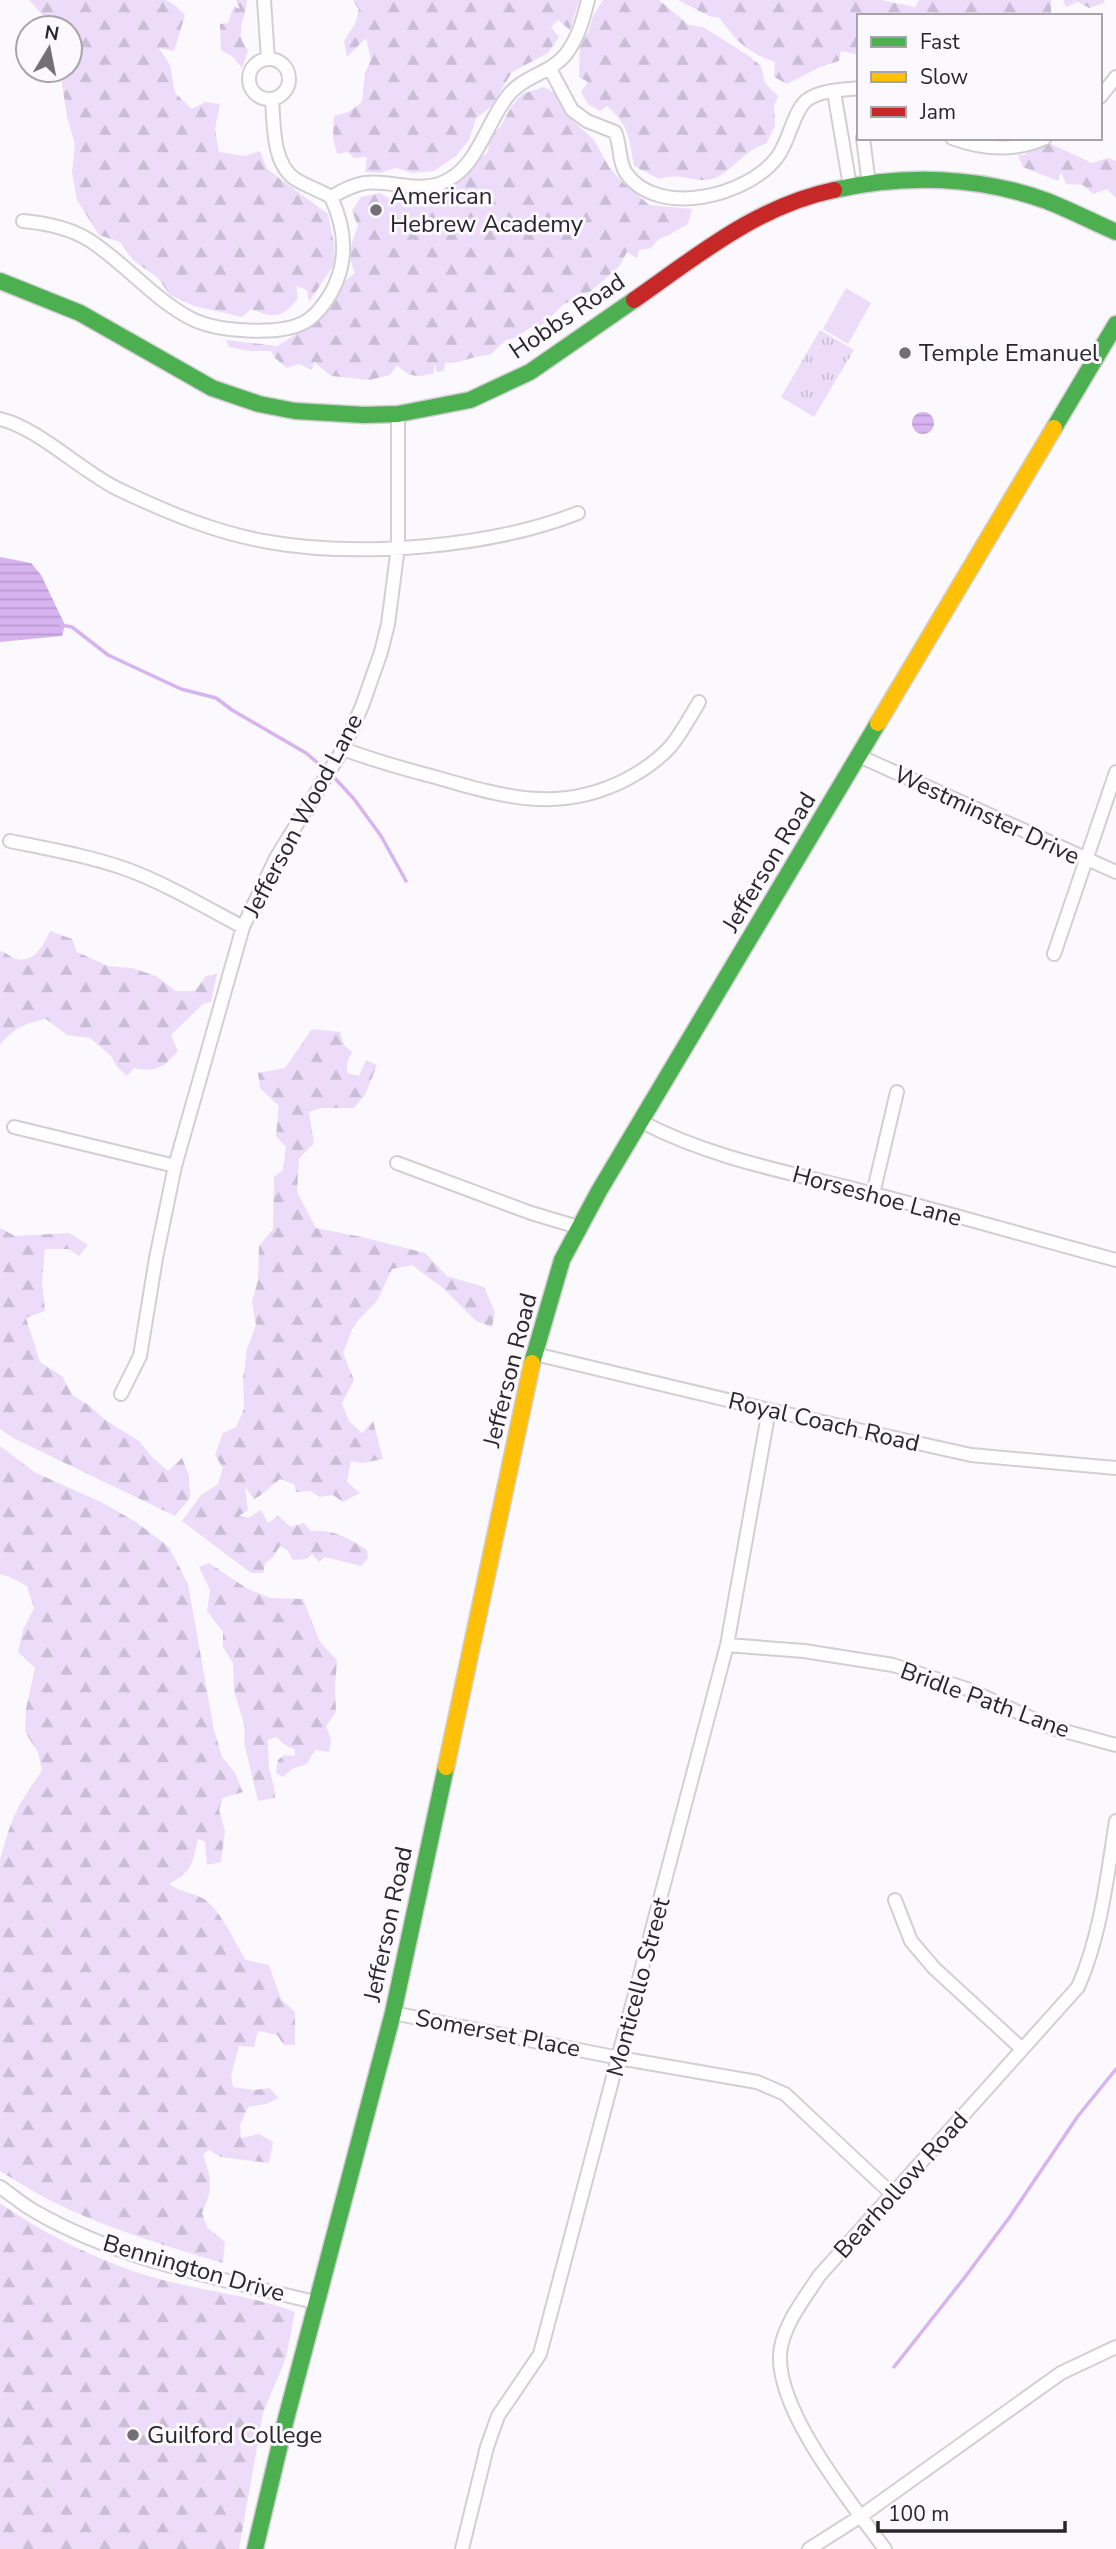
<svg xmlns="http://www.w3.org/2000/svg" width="1116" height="2549" font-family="'Nunito Sans',sans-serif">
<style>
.grass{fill:#ecdcf9}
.forest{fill:url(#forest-firs)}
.park{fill:url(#park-tufts)}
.water{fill:url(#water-rules)}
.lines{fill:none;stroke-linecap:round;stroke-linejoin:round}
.stream{stroke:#d7b3f0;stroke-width:3.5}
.street-casing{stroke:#d1cfd3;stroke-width:16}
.fast-casing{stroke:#d1cfd3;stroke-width:19}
.slow-casing{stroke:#d1cfd3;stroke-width:19}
.jam-casing{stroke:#d1cfd3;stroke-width:19}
.street{stroke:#fefeff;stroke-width:12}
.fast{stroke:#4caf50;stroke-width:16}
.slow{stroke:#ffc107;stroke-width:16}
.jam{stroke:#c62828;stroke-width:16}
.poi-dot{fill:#727074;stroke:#fbf8fe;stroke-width:2.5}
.labels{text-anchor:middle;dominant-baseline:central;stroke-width:6;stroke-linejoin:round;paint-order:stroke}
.poi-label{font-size:24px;fill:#28262a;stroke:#fbf8fe;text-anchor:start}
.street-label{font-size:24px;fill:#28262a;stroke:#fbf8fe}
</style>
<defs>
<pattern id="forest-firs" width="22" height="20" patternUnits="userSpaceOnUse" patternTransform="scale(1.75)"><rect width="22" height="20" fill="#ecdcf9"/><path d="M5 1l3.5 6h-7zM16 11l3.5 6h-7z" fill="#cabdd6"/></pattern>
<pattern id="park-tufts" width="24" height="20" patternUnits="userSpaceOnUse" patternTransform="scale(1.75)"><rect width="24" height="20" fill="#ecdcf9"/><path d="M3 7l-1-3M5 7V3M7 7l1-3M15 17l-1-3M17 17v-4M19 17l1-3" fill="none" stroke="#cabdd6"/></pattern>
<pattern id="water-rules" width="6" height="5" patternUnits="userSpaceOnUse" patternTransform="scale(1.75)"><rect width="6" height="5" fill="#d7b3f0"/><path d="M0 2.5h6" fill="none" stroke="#b99ace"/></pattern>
</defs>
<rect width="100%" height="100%" fill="#fbf9fd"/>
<path class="grass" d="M846 288 871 303 848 344 823 329Z"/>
<path class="forest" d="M29 0H166L176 6 185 15 174 51 159 48 170 65 175 93 192 109 205 102 220 104 215 129 219 152 245 156 260 151 267 169 328 214 334 244 335 263 309 302 307 290 296 286 298 298C284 318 273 319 251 309L242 317 194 306 170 295 158 278 133 260 120 242 99 235 77 200 72 172 75 144 67 117 60 70H70V28H50L48 21Z
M236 0H247C246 19 233 33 248 50L242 68 232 56 221 50 220 24 228 23 234 6 240 9Z
M353 0H579L570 30 558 20 551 27 559 37 548 53 512 72 491 107 476 118 469 140 456 156 434 171 413 173 395 168 380 173 365 172 367 157 354 158 348 152 337 154 333 137 334 116 348 112 362 102 365 73 371 60 366 38 347 57 344 41 355 24 359 10Z
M603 0H659L689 25 703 27 749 56 761 66 765 83 778 96 774 106 775 126 766 144C746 148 734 170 715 178 697 185 683 171 659 179L634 166C629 138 629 125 607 106L600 111 588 104 581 92 588 82 579 77 580 42 588 33 593 16Z
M678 0H881L915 7 919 0H1051V16H859V55L841 51 839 61 820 67 787 84 774 77 775 62C749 53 735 41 720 18L709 16Z
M1063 0H1105L1104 3 1089 8 1078 2 1066 7Z
M544 87 555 93 561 107 569 117 594 140 609 167 622 182 639 196 649 205 692 209 688 224 669 235 660 238 651 248 639 250 637 258 627 252 619 267 591 291 564 304 540 327 529 328 518 337 506 340 490 355C473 355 462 364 445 363L444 371 437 372 434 363V373C417 378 409 377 397 365L390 375 369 380 331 376 314 362 312 370 299 364 287 368 275 358 271 351H249L229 347 226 340 277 346 319 320 342 283 355 273C347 257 351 243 358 226L352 211 361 197 380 193 393 201C406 192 421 200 436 194 456 187 471 165 488 152L490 136 501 126 511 107 522 94Z
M1049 143 1092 163 1108 158 1116 161V198L1107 189 1093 194 1083 185 1066 184 1061 172 1058 181 1023 167 1018 155H1025L1033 145Z
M50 931 72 939 77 952 108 966 132 968 156 976 176 991H195L206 976 217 974 211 1002 203 1004 171 1035 178 1051C165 1067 155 1073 134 1068L127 1076 117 1067 111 1056 90 1038 67 1035 46 1019C26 1023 12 1029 0 1045V951C7 952 9 957 16 959 34 964 44 944 50 931Z
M312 1029 340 1032 344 1045 352 1052 347 1063V1073L359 1076 366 1060 377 1065 365 1095 354 1108H321L309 1112 314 1143 299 1159 297 1192 316 1228 362 1237 425 1253 447 1276 484 1287 495 1312 492 1327 476 1321 444 1289 412 1265 392 1269 377 1301 358 1320 352 1330 343 1353 354 1380 342 1403 349 1421 362 1433 373 1421 383 1459 363 1463 351 1461 347 1482 360 1493 343 1502 333 1495 319 1497 311 1491 296 1492 294 1484 280 1479C270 1486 265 1494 254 1499L245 1487 248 1510 239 1516 248 1518 261 1510 268 1523 278 1516 291 1527 304 1523 311 1531C334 1529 348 1538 367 1550L368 1558 361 1566 325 1557 319 1562 312 1554 307 1559 293 1560 287 1550 280 1546 273 1557 265 1564 263 1573H251L182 1521 201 1495 218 1484 223 1468 215 1455 223 1433 236 1427 244 1409 243 1379 247 1349 256 1325 252 1302 258 1280 259 1246 273 1229 274 1177 283 1170 286 1147 276 1136 279 1106 260 1088 258 1073 285 1068Z
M0 1228 15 1236 69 1233 88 1245 79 1256 69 1249H45L42 1281 45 1311 26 1318 40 1362 62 1376 72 1395 90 1406 104 1419 139 1441 151 1456 168 1471 182 1458 189 1475 190 1498 175 1516 15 1439 0 1429Z
M0 1446 36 1473 101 1502 136 1522 169 1547 188 1584 214 1730 222 1757 235 1773 243 1792 223 1798 219 1810 225 1831 221 1862 207 1865 205 1842 198 1839C192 1864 193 1871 169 1884 179 1891 189 1892 200 1897 219 1905 234 1942 246 1960L269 1965 281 1999 295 2012V2045H284L277 2035 258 2031 254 2047 239 2046 231 2076 233 2087 255 2090 269 2088 279 2098 266 2104 248 2107 240 2125 241 2138 259 2134 273 2142 269 2163 221 2157 209 2150 203 2155C212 2181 213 2188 202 2213L207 2227 225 2242 223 2263C165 2246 106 2228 51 2201 34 2192 17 2181 0 2171V1861C10 1821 17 1805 42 1771L38 1752 25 1732 26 1709 35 1668 18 1652 23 1630 34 1608 27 1586 10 1577 0 1574Z
M209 1563 246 1588 270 1598 303 1599 320 1642 337 1660 335 1688 336 1712 326 1726 331 1740 329 1752 315 1750 307 1764 292 1769 283 1777 276 1773 278 1760 284 1755 295 1756V1750L285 1745 276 1737 268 1740 269 1768 274 1787 275 1798 258 1801 244 1742 245 1728 234 1690 233 1663 223 1647V1632L207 1611 210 1590 199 1567Z
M0 2203C41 2232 91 2257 139 2273 190 2290 245 2293 295 2312L286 2358 263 2413 239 2549H0Z"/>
<path class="park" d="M820 330 854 350 814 417 781 397Z
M0 1544 24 1580 0 1574Z"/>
<path class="water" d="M912 423a11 11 0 1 1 22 0a11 11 0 1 1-22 0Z
M0 557 31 563 41 575 65 625 62 636 0 642Z"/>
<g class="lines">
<path class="stream" d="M61 625 72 627 108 655 181 689 216 698 232 710 306 753 325 769
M331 774 354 799 381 836 406 881
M894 2367 965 2277 1009 2218 1078 2116 1116 2069"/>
<g class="street-casing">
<path id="street" d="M264 0 268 59
M249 79a20 20 0 1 1 40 0a20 20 0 1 1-40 0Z
M550 69 572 110 587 121 615 132C621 145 618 161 626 173 658 219 749 196 778 156 789 141 794 110 807 100 820 90 843 90 859 88
M834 92 850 186
M1100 97 1116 77
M272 99C274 124 272 163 295 179 306 186 319 190 331 197
M863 138 869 184
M952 138C982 149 1015 152 1045 138
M331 197C342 191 352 185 365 183 390 180 415 192 439 184 477 171 485 125 507 97 522 76 550 74 566 54 579 37 583 19 588 0
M23 221C44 223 70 228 89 240 125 263 152 298 190 318 216 332 280 336 305 322 319 314 332 294 337 280 348 252 343 223 331 197
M0 419C37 427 81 471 118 489 166 512 216 533 269 542 360 558 492 547 578 513
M343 749C373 760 404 769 435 777 504 797 560 814 627 779 642 771 658 760 670 747 681 734 690 717 699 702
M859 756 1116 872
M10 841C49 849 89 856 126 869 167 884 205 907 243 927
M1054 954 1116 772
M642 1122C712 1159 793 1173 870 1193 952 1214 1034 1238 1116 1260
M14 1127 175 1166
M397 1163 531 1213 578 1227
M873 1194 897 1092
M535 1354 769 1410 971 1455 1116 1468
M121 1394 140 1356 156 1258 175 1166 243 927 276 858 343 749 362 706 381 652 388 624 398 547V414
M727 1645 804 1651 893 1665 967 1689 1053 1728 1116 1745
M895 1900 911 1941 934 1968 1022 2049
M393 2013 619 2058 757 2082 785 2094 893 2195
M0 2187C12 2195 23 2205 36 2212 121 2261 223 2279 318 2303
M462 2549 487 2447 498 2416 540 2354 727 1645 769 1410
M809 2549 861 2516 1061 2373 1116 2347
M885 2549C852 2504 770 2404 781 2347 786 2321 805 2298 819 2276L1078 1987C1101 1935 1107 1877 1116 1821"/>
</g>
<g class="fast-casing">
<path id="fast" d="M834 190C904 174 978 176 1047 201 1070 210 1093 222 1116 232
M0 281 80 313 212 388 259 404 295 411 364 415 398 414 470 400 530 372 634 300
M1054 428 1116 324
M532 1363 562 1260 599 1191 878 723
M255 2549 286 2419 393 2013 446 1767"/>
</g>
<g class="slow-casing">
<path id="slow" d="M878 723 1054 428
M446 1767 532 1363"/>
</g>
<g class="jam-casing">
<path id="jam" d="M634 300C697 256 757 206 834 190"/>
</g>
<use href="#street" class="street"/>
<use href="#fast" class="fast"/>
<use href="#slow" class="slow"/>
<use href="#jam" class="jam"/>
</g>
<g class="poi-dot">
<circle cx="376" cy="210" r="7"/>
<circle cx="905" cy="353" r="7"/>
<circle cx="133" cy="2435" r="7"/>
</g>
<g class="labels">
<g class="poi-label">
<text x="390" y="196">American<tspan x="390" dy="28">Hebrew Academy</tspan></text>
<text x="919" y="353">Temple Emanuel</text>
<text x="147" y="2435">Guilford College</text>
</g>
<g class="street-label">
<text transform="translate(567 316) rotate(-34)">Hobbs Road</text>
<text transform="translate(303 815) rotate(-62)">Jefferson Wood Lane</text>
<text transform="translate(987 815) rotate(25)">Westminster Drive</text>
<text transform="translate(769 862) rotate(-59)">Jefferson Road</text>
<text transform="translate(877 1196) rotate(15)">Horseshoe Lane</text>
<text transform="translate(510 1370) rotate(-76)">Jefferson Road</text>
<text transform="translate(824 1422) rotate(13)">Royal Coach Road</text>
<text transform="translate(985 1700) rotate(20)">Bridle Path Lane</text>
<text transform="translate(388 1924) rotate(-78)">Jefferson Road</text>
<text transform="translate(638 1987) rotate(-75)">Monticello Street</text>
<text transform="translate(498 2033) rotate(11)">Somerset Place</text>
<text transform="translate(901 2185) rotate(-48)">Bearhollow Road</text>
<text transform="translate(194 2268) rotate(16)">Bennington Drive</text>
</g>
</g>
<rect x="857" y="14" width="245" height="126" fill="#fbf8fe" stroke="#a7a4a9" stroke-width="2"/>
<rect x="871" y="37" width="35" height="10" fill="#4caf50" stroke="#a7a4a9" stroke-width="2"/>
<text x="920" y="49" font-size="21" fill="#28262a">Fast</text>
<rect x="871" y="72" width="35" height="10" fill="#ffc107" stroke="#a7a4a9" stroke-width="2"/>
<text x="920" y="84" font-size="21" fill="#28262a">Slow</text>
<rect x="871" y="107" width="35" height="10" fill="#c62828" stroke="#a7a4a9" stroke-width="2"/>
<text x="920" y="119" font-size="21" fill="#28262a">Jam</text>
<g transform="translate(49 49) rotate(10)"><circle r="33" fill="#fbf8fe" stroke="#a7a4a9" stroke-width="2"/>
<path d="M0-5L12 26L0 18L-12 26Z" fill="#727074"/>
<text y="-10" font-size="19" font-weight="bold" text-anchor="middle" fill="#28262a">N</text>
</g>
<path d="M878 2521v10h187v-10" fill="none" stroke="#28262a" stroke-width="3.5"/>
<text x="888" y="2521" font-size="21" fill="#28262a" stroke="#fbf8fe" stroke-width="5" paint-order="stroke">100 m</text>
</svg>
